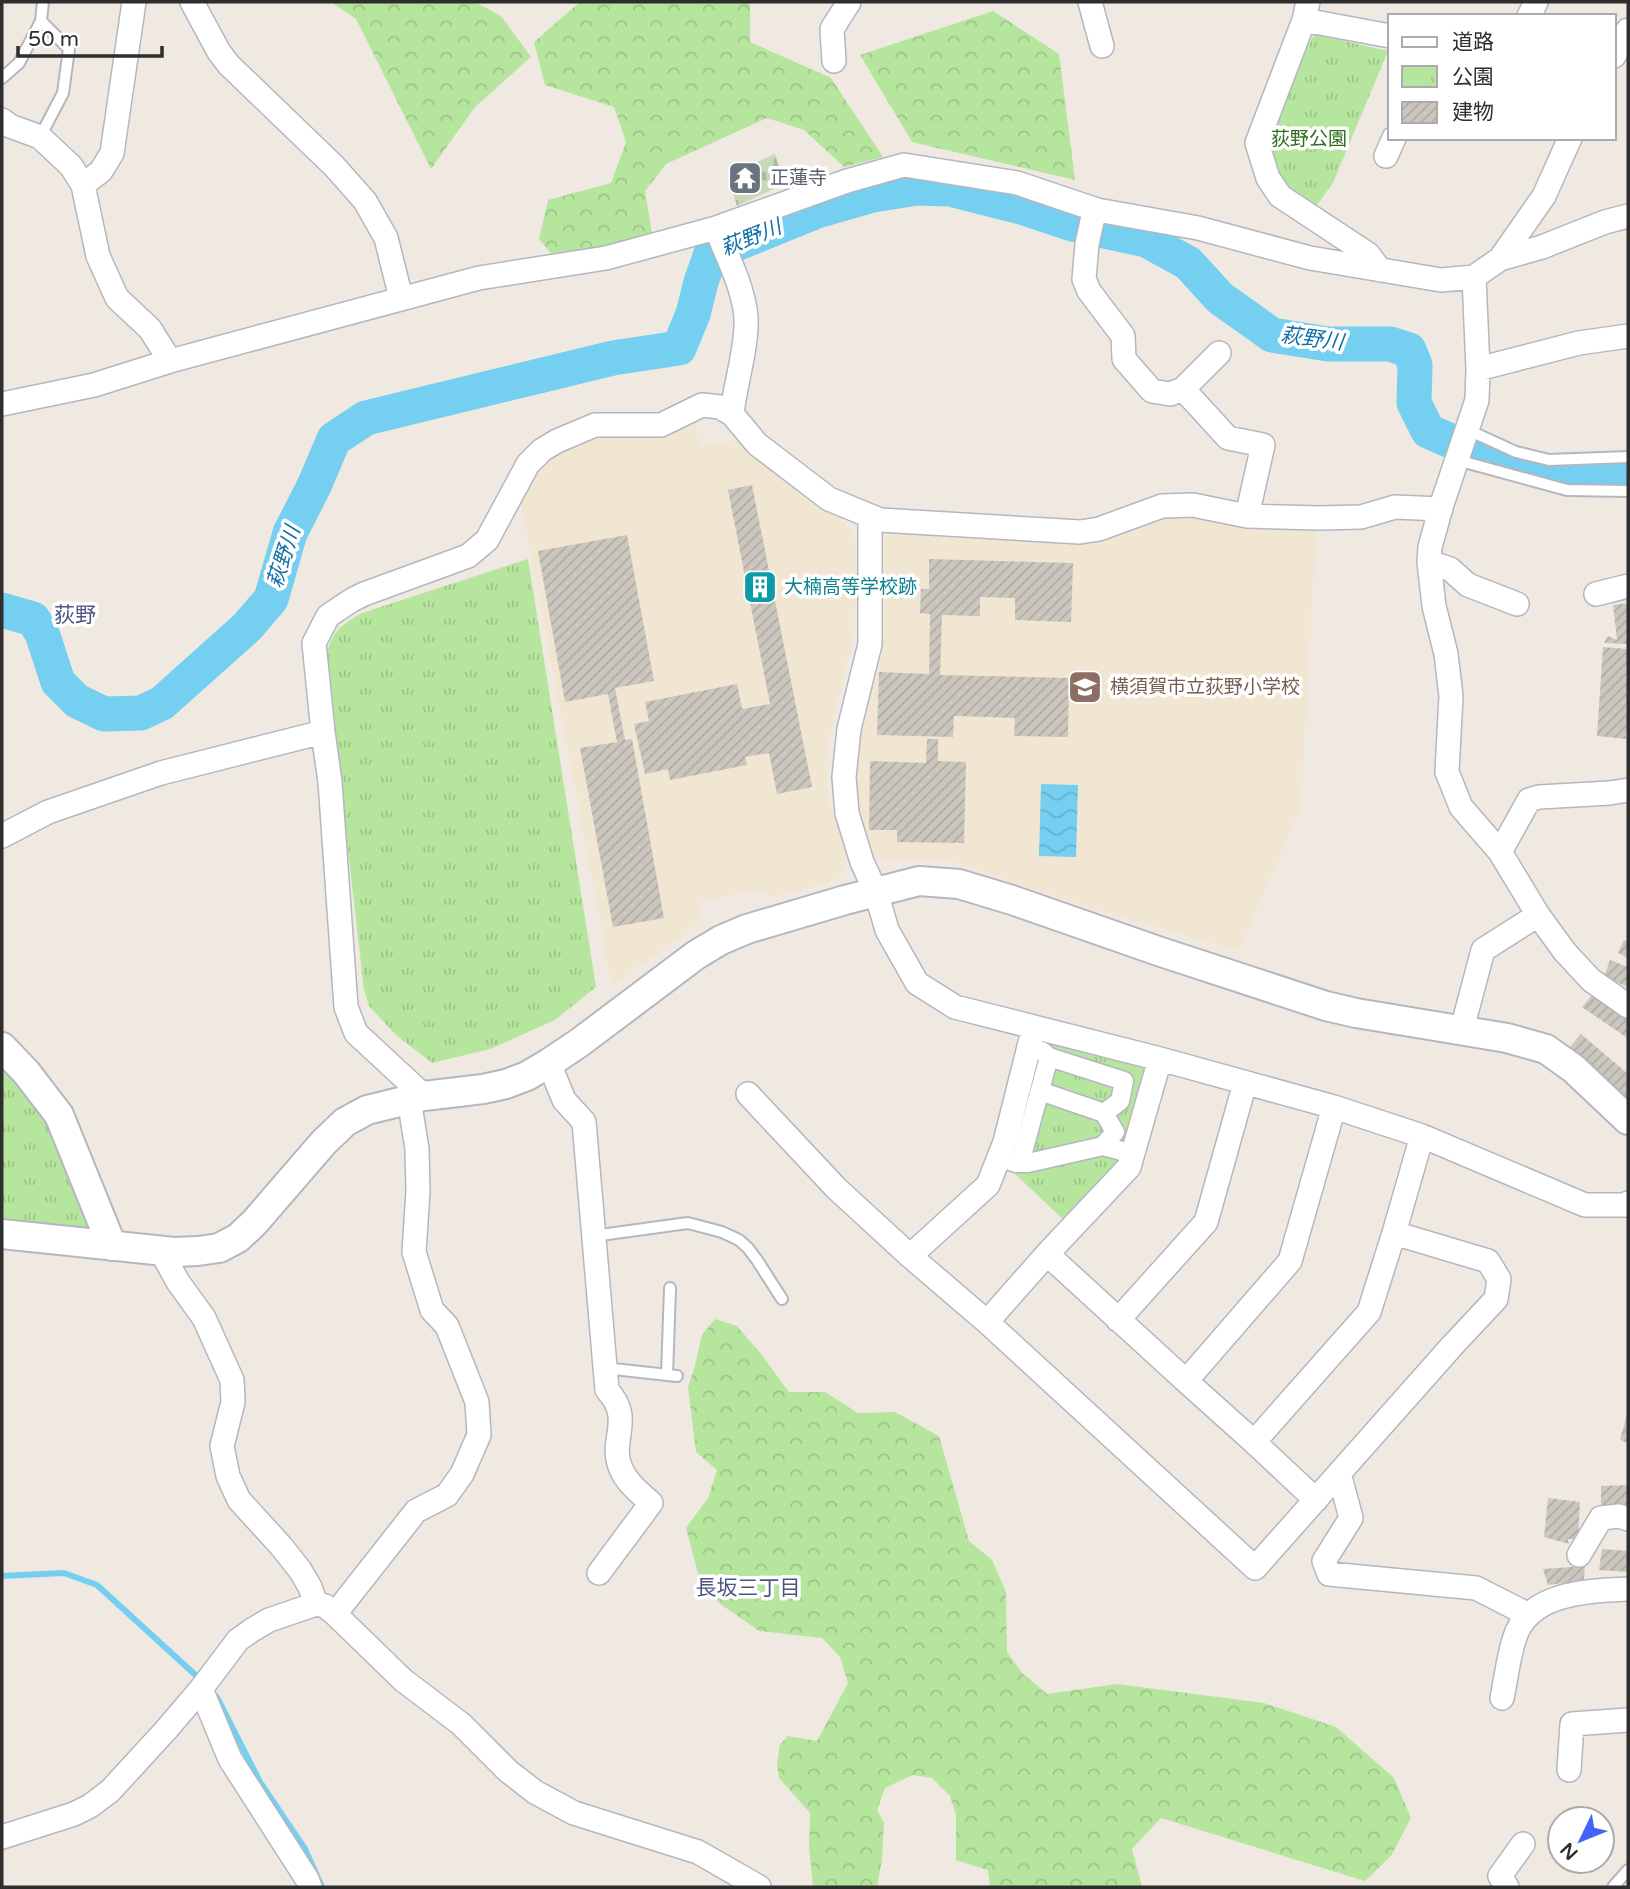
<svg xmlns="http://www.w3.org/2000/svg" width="1630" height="1889" font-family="'Varela Round','Noto Sans JP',sans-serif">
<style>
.education{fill:#f0e6d1}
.forest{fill:url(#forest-crowns)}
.cemetery{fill:url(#cemetery-stones)}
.park{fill:url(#park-tufts)}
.water{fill:url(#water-waves)}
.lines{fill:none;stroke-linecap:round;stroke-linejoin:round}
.stream{stroke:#75cff0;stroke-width:6}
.river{stroke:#75cff0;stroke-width:35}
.building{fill:url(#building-hatch)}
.service-casing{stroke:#b4b7c1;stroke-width:14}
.pedestrian-casing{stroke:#b4b7c1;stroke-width:21}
.minor-casing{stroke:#b4b7c1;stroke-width:26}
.tertiary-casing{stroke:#b4b7c1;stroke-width:32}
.service{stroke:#fff;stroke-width:10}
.pedestrian{stroke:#fff;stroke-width:18}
.minor{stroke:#fff;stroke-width:23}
.tertiary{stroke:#fff;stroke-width:28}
.labels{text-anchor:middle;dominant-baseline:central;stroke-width:7;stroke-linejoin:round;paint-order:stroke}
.park-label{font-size:19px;fill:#2c6e1b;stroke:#fff}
.worship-label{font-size:19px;fill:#5b616d;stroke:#fff;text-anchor:start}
.culture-label{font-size:19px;fill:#0d838f;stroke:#fff;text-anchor:start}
.education-label{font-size:19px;fill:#785e54;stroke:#fff;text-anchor:start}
.water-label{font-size:21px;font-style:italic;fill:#0d6fa3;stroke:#fff}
.neighbourhood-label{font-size:21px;fill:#4d5680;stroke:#fff}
</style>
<defs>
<pattern id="forest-crowns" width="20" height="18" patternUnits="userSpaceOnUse" patternTransform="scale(1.75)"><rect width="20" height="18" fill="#b6e59e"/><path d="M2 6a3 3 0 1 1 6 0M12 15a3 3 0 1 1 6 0" fill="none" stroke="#9dc588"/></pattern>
<pattern id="cemetery-stones" width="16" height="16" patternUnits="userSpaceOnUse" patternTransform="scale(1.75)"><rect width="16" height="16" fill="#c8d9b8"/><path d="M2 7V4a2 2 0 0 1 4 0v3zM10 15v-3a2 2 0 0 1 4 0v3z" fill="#acbb9e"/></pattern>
<pattern id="park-tufts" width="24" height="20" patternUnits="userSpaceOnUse" patternTransform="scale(1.75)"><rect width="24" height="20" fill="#b6e59e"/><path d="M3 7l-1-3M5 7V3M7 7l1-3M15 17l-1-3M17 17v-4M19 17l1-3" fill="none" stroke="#9dc588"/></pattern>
<pattern id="water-waves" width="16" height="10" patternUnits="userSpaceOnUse" patternTransform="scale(1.75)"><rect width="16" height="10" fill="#75cff0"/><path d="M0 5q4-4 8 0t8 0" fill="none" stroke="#66b2ce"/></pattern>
<pattern id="building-hatch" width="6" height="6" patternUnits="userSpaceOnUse" patternTransform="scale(1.75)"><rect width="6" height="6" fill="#cbc7bf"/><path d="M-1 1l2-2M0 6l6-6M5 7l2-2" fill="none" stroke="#afaba4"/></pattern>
</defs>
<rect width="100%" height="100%" fill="#efe9e1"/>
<path class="education" d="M695 421 699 447 737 440 779 476 822 508 841 519 853 534 856 545 857 558 855 631 835 712 825 766 830 806 849 857 836 880 772 898 759 890 699 901 701 922 612 986 520 497 533 473 547 458 567 447 603 438 649 437 669 433Z
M1193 506 1292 530 1316 532 1301 807 1239 951 1089 908 950 861H881L873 855 851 790 876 534 887 523 1084 534Z"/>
<path class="forest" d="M331 2H475L501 16 531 57 475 107 431 169 356 19Z
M580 2H750V42L831 78 883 157 844 167 804 130 767 118 666 164 645 191 652 233 606 248 555 258 539 239 548 200 611 183 626 142 614 107 545 85 534 42Z
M993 11 1059 54 1075 180 912 142 860 55Z
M715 1319 737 1326 761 1354 789 1392H825L858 1413 895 1412 939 1436 969 1541 992 1560 1006 1592 1007 1652 1022 1673 1047 1694 1117 1684 1264 1703 1336 1727 1394 1778 1411 1818 1391 1856 1365 1881 1161 1818 1132 1849 1142 1887H990L988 1870 956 1860V1815L950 1796 932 1778 913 1775 885 1788 877 1810 884 1823 882 1860 877 1887H813L809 1847 810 1813 779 1778 777 1765 780 1744 788 1736 817 1741 848 1683 840 1657 822 1638 759 1631 719 1603 699 1577 686 1528 708 1498 717 1470 696 1452 688 1387 694 1369 702 1335Z"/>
<path class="cemetery" d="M775 154 784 184 737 206 728 175Z"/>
<path class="park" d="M1314 34 1388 51 1333 183 1314 209 1286 191 1275 171 1266 141Z
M528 559 596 987 555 1020 490 1049 432 1063 396 1035 369 1006 364 990 326 656C333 630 340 626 362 613Z
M1043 1037 1147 1066 1118 1164 1067 1223 1011 1170Z
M2 1060 51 1119 95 1235 2 1227Z"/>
<path class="water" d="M1041 784 1078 785 1076 857 1039 856Z"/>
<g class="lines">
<path class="stream" d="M2 1576 64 1573 97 1585 202 1681
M212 1692 218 1699 260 1782 305 1849 322 1887"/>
<path class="river" d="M2 610 33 619 42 633 58 682 77 701 104 714 141 713 162 703 247 627 271 599 290 533 314 486 334 439 366 418 613 358 679 348 693 314 701 282 711 254 817 211 873 195 917 188 950 189 1021 207 1072 224 1146 240 1188 263 1220 298 1272 335 1328 344H1390L1409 350 1415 365 1414 403 1428 431 1480 454 1564 475 1600 478 1628 476"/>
</g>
<path class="building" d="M752 485 812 787 777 794 769 753 745 757 747 765 670 780 668 769 645 774 634 724 649 721 645 702 737 684 742 709 770 704 728 490Z
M627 535 654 681 615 688 625 740 632 739 664 918 613 927 580 748 617 742 608 694 565 702 538 551Z
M929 559 1073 563 1071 622 1015 620V598L980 597V616L942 615 940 675 1069 678 1068 737 1014 736 1015 718 954 716 953 737 877 735 879 672 929 674 930 614 920 613 921 589H929Z
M1628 603V644L1604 643 1608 636 1617 640 1613 605Z
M1603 647 1628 649V733H1626V739L1597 736Z
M927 739H938V761L966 762 964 843 897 842V830H869L870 761 926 763Z
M1624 940 1628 942V958L1618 953Z
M1610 960 1628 967V987L1604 977Z
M1593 994 1628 1017V1043L1626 1037 1582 1007Z
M1581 1034 1628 1074V1099L1570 1047Z
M1627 1414H1628V1443L1620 1440Z
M1628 1485V1507L1601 1508V1486Z
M1548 1498 1580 1502 1578 1539H1568L1569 1544 1544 1537Z
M1602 1549 1628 1551V1572L1599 1570Z
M1585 1566 1584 1580 1548 1585 1543 1569Z"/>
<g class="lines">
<g class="service-casing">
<path id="service" d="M2 78 19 63 41 21 43 2
M40 137 63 93 69 49 41 21
M1468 430 1516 452 1549 460 1628 457
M1457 460 1567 490 1628 491
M593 1236 688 1223 722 1232 739 1240 748 1248 757 1260 782 1299
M604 1368 677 1376
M667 1375 670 1288
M1613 1887 1628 1870"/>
</g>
<g class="pedestrian-casing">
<path id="pedestrian" d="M1040 1091 1104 1113 1120 1101 1124 1081 1049 1057
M1103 1146 1115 1132 1104 1113
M999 1157 1016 1163H1028L1103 1146 1133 1154
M1020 1163 1049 1057 1042 1051"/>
</g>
<g class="minor-casing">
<path id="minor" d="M192 2 219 52 229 65 334 166 365 201 386 238 401 298
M1090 2 1102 46
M1308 2 1304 20 1257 143 1268 178 1280 196 1368 254 1380 270
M1529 16 1536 2
M1304 20 1390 36
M1614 56 1628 30
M834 61 832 29 849 2
M2 120 10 126 40 137 71 166 83 185 98 256 117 298 150 329 170 361
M1386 156 1394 138
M83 185 101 171 112 153 134 2
M1097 210 1092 221 1087 244 1084 279 1089 291 1123 336 1124 359 1152 391 1170 394 1183 389 1228 438 1263 445 1247 516
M1500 259 1544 196 1570 138
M1474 277 1478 369 1477 400 1442 504 1430 547 1429 562 1434 606 1446 654 1451 696 1447 772 1461 807 1500 852 1538 915 1565 952 1591 980 1628 1006
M1478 369 1579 343 1628 336
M1183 389 1219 353
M2 404 94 385 170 361 479 278 606 258 716 228
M1441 509 1395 507 1361 517 1319 518 1247 516 1193 505 1162 506 1099 529 1080 532 880 520 829 499 757 444 732 414C735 384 745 356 746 327 748 295 727 257 716 228L847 181 904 165 1017 183 1097 210 1198 228 1310 258 1441 280 1474 277 1500 259 1542 247 1605 222 1628 216
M870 516V644L849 729 844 777 847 813 862 862 876 892 887 930 917 983 955 1007 1160 1059 1334 1107 1422 1136 1585 1205H1626L1628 1203
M1429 562 1450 569 1468 585 1517 604
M1596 594 1628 586
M2 836 48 812 161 773 323 732
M1500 852 1529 800 1539 797 1610 793 1628 790
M1462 1029 1483 950 1538 915
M1160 1059 1129 1167 1047 1254 987 1322 1255 1568 1452 1346 1496 1299 1499 1279 1488 1261 1394 1233 1422 1136
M549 1063 564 1100 584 1122 607 1390C635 1420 608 1440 621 1469 627 1483 640 1493 651 1503L599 1573
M748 1094 836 1188 910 1256 987 1322
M424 1096 356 1033 346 1007 330 782 323 732 314 643 328 616 352 600 364 594 468 556 487 540 528 464 542 450 557 441 595 425H661L702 405 720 407 732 414
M161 1251 178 1282 204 1318 232 1380 233 1402 222 1446 228 1476 239 1500 281 1546 300 1570 310 1587 316 1604
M1047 1254 1186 1381
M910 1256 988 1185 1005 1142 1034 1027
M1118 1320 1206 1222 1245 1083
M1254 1442 1186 1381 1290 1261 1334 1107
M1339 1473 1351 1518 1324 1561 1329 1574 1476 1588 1527 1614
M1316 1500 1254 1442 1369 1312 1394 1233
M1579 1555 1601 1518 1619 1516 1628 1519
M335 1614 416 1511 447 1495 462 1474 479 1435 477 1402 447 1326 432 1310 414 1252 418 1191 417 1149 409 1099
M201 1689 230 1759 307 1879 310 1887
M1502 1698C1506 1679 1508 1659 1514 1640 1527 1592 1588 1591 1628 1589
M1569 1770 1572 1724 1628 1720
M2 1837 74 1814 90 1806 110 1791 166 1730 201 1689 238 1640 252 1630 269 1620 316 1604 325 1606 335 1614 403 1680 461 1724 508 1771 535 1792 574 1813 698 1852 759 1887
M1507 1887 1500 1876 1523 1844"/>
</g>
<g class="tertiary-casing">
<path id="tertiary" d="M2 1047 26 1072 59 1115 112 1246
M2 1234 174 1252 198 1251 219 1248 238 1238 254 1223 324 1142 345 1122 367 1110 424 1096 483 1089 506 1084 527 1076 549 1063 579 1043 696 955 721 940 747 929 845 900 919 881 959 884 1012 900 1161 952 1326 1006 1356 1013 1507 1038 1546 1049 1574 1069 1628 1120"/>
</g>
<use href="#service" class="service"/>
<use href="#pedestrian" class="pedestrian"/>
<use href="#minor" class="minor"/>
<use href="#tertiary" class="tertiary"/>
</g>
<defs>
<g id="temple-square" transform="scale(1.75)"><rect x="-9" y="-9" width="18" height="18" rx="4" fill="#6b7280" stroke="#fff"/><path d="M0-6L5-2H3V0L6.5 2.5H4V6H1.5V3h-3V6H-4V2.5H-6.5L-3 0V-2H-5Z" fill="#fff"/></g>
<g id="building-square" transform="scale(1.75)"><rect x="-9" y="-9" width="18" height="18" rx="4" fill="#0f9aa8" stroke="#fff"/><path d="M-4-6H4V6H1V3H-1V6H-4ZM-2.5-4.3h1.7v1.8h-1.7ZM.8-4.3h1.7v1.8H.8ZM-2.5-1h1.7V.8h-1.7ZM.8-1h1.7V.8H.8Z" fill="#fff"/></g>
<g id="school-square" transform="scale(1.75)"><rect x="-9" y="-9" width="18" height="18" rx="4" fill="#8d6e63" stroke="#fff"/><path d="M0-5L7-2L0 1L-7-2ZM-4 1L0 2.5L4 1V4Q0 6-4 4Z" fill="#fff"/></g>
</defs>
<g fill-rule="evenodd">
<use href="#temple-square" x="745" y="178"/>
<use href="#building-square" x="760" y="587"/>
<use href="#school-square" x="1085" y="687"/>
</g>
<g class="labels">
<g class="park-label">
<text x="1309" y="139">荻野公園</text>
</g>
<g class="worship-label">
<text x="770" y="178">正蓮寺</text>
</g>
<g class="culture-label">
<text x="784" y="587">大楠高等学校跡</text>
</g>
<g class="education-label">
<text x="1110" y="687">横須賀市立荻野小学校</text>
</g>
<g class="water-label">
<text transform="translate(751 238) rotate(-22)">萩野川</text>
<text transform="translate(1312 339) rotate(7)">萩野川</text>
<text transform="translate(284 557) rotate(-72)">萩野川</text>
</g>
<g class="neighbourhood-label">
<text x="75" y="615">荻野</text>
<text x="748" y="1588">長坂三丁目</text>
</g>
</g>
<rect width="1630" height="1889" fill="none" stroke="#2e2e2e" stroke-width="7"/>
<rect x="1388" y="14" width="228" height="126" fill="#ffffff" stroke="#ababab" stroke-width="2"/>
<rect x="1402" y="37" width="35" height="10" fill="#ffffff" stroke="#ababab" stroke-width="2"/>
<text x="1452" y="49" font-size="21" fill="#2e2e2e">道路</text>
<rect x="1402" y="66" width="35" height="21" fill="url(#park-tufts)" stroke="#ababab" stroke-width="2"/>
<text x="1452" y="84" font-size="21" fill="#2e2e2e">公園</text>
<rect x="1402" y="102" width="35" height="21" fill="url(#building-hatch)" stroke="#ababab" stroke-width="2"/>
<text x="1452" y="119" font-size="21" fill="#2e2e2e">建物</text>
<g transform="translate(1581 1840) rotate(227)"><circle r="33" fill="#ffffff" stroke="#ababab" stroke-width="2"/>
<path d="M0-5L12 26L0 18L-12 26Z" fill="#4264fb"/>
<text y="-10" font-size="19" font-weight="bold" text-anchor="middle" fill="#2e2e2e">N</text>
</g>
<path d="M18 46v10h144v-10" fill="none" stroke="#2e2e2e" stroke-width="3.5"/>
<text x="28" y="46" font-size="21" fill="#2e2e2e" stroke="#ffffff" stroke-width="5" paint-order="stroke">50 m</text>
</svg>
